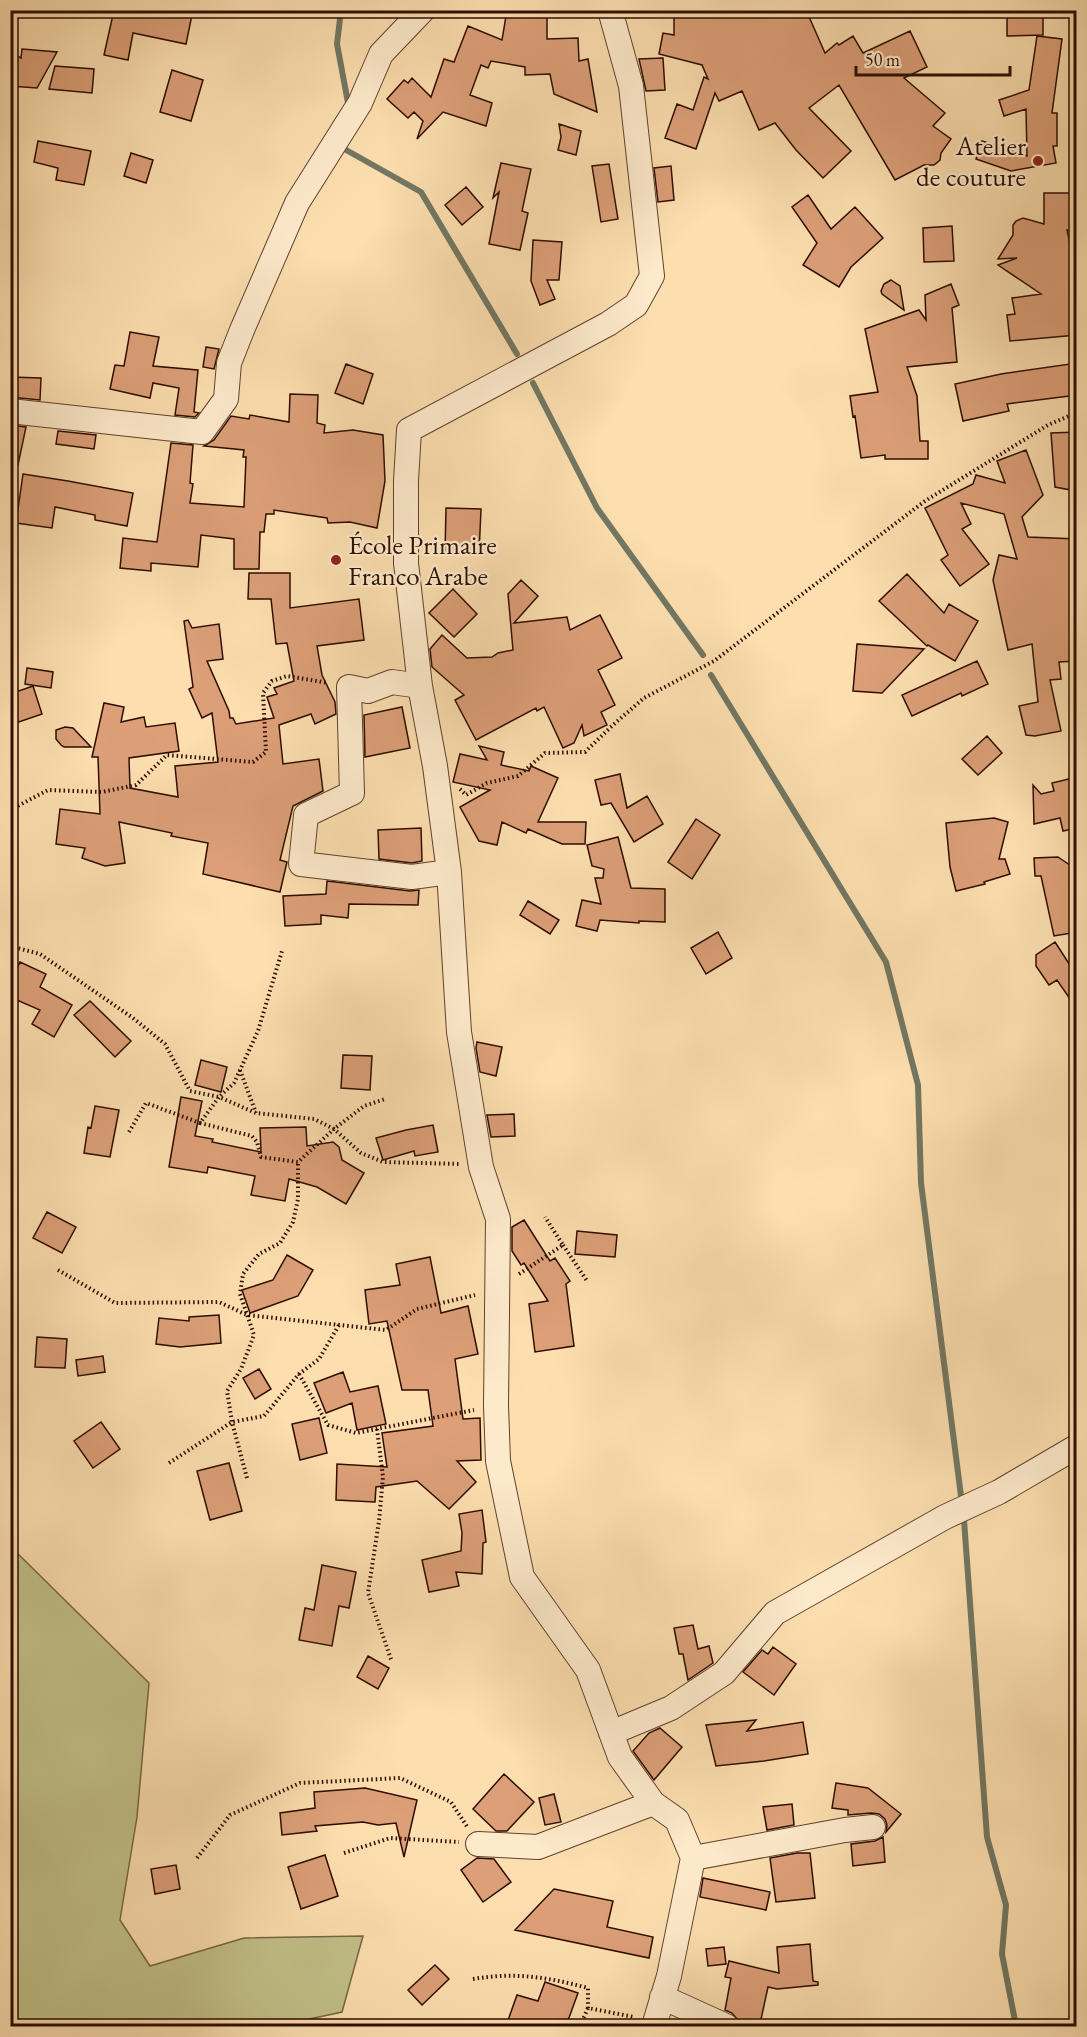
<svg xmlns="http://www.w3.org/2000/svg" width="1087" height="2037" font-family="'EB Garamond',serif">
<style>
.green{fill:#c2c089;stroke:#786645;stroke-width:1.5}
.lines{fill:none;stroke-linecap:round;stroke-linejoin:round}
.stream{stroke:#727763;stroke-width:6}
.building{fill:#dc9f78;stroke:#2d0d01;stroke-width:1.5}
.street-casing{stroke:#61412c;stroke-width:26}
.path{stroke:#2d0d01;stroke-width:4;stroke-dasharray:1.5 3;stroke-linecap:butt}
.street{stroke:#fdeacb;stroke-width:24}
.poi-dot{fill:#8f2418;stroke:#fdeacb;stroke-width:2}
.labels{text-anchor:middle;dominant-baseline:central;stroke-width:4.5;stroke-linejoin:round;paint-order:stroke}
.poi-label{font-size:27px;fill:#2d0d01;stroke:#fdeacb;text-anchor:end}
</style>
<rect width="100%" height="100%" fill="#fcdeaf"/>
<filter id="stains"><feTurbulence type="fractalNoise" baseFrequency=".00333" numOctaves="4"/><feColorMatrix values="0 0 0 0 .2 0 0 0 0 .09 0 0 0 0 .02 0 0 0 .5 -.17"/></filter>
<radialGradient id="worn" r=".72"><stop offset=".6" stop-color="#630" stop-opacity="0"/><stop offset="1" stop-color="#630" stop-opacity=".3"/></radialGradient>
<path class="green" d="M10 1546 149 1683 137 1817 120 1920 150 1966 244 1938 363 1936 342 2012 277 2026H11Z"/>
<g class="lines">
<path class="stream" d="M341 10 337 44 349 108
M339 146 421 192 517 354
M533 383 597 508 703 655
M711 675 886 962 918 1085 921 1183 961 1496
M964 1520 987 1837 1006 1905 1002 1954 1016 2026"/>
</g>
<path class="building" d="M114 10H193L186 44 133 33 128 60 104 55Z
M507 10H547V39L578 38 579 61 588 59 597 112 554 94 550 74 525 75V67L491 61 488 68 481 65 470 95 492 103 486 126 443 112 417 139 423 121 414 112 408 118 387 99 404 80 408 83 412 78 431 97 444 59 454 62 468 26 502 40Z
M720 10H806L825 53 837 43 839 45 853 36 863 53 910 31 927 67 904 78 945 113 933 126 951 139 941 153 940 160 934 165H924L895 180 839 85 809 108 851 151 823 178 796 150 775 123 759 130 742 91 719 101 715 93 696 149 665 138 677 104 693 110 704 77 708 79 702 65 659 54 663 33 674 35V15L715 16Z
M1007 10H1043V35L1007 36Z
M1037 36 1062 39 1052 113H1057V146H1053L1056 163 1011 171 976 159 982 141 1027 156 1026 109 1004 116 999 100 1029 90Z
M22 49 57 52 37 88 10 86V52L21 58Z
M663 58 665 90 646 91 639 59Z
M55 66 94 69 92 93 49 89Z
M172 70 203 80 191 121 160 112Z
M559 124 581 131 576 155 558 150 561 137Z
M38 141 91 151 84 185 56 180 58 168 34 162Z
M131 153 153 160 146 183 124 176Z
M501 163 531 169 522 211 528 213 520 250 489 244 499 192 493 198Z
M609 164 618 219 601 222 592 166Z
M671 166 674 200 658 202 654 168Z
M466 187 483 207 462 225 445 205Z
M1044 193H1072L1071 230H1067L1077 276V335L1010 341 1007 315 1015 314 1012 298 1041 294 998 265 1017 258 998 259 1013 235V225L1016 221 1023 218 1044 224Z
M808 195 831 229 855 207 883 238 851 267 839 287 803 265 817 243 792 207Z
M952 226 954 261 924 262 923 228Z
M533 240 562 242 559 280H547L555 299 540 305 531 281Z
M891 280 900 286 904 310 882 294 881 291 884 284Z
M951 284 959 305 952 308 957 362 907 367 917 396 920 441H928V459H885V455L861 458 855 416 853 417 850 396 878 392 865 329 919 310 926 320 925 295Z
M130 332 159 337 153 366 198 370 194 412 199 413 195 417 175 415 179 388 153 383 150 398 110 389 115 365 124 366Z
M206 347 219 349 214 369 203 367Z
M1077 363V395L1007 404 1009 411 963 421 955 384 1001 374Z
M346 364 373 374 363 404 335 393Z
M10 377 41 378 40 400 10 397Z
M290 394 318 395 317 423 325 425 324 433 353 430 383 435 385 481 377 528 350 522 328 523 327 518 274 510V514H266L264 532H260L259 569H234V539L201 535 198 567 151 563V571L120 568 123 538 157 542 171 443 193 445 190 483 193 484 190 503 244 507 246 457H243L244 450 204 446 214 440 231 416 249 419 250 415 289 422Z
M10 425 26 427 18 465H10Z
M58 431 96 435 94 449 56 444Z
M1077 432V458L1071 490 1055 487 1051 433Z
M1026 450 1043 495 1022 517 1028 537 1077 539V661L1059 662 1061 679 1050 680 1061 731 1035 736 1026 735 1019 706 1038 702 1032 644 1008 650 993 580 999 555 1017 559 1004 514 961 503 971 524 962 529 989 564 960 586 941 560 948 555 925 508 973 484 976 475 1005 483 997 461Z
M23 474 68 481 133 493 127 526 95 520V515L55 507 52 528 16 523Z
M446 508 481 509 479 554 445 553Z
M249 573H290V608L359 599 364 640 317 646 322 675 335 702 336 714 315 724 311 714 279 725 283 764 319 759 323 791 293 806 280 860 287 862 280 892 203 874 208 843 171 836 172 833 119 822 125 863 105 866 82 858 85 848 56 844 60 809 100 814 98 757H92L104 703 124 707 121 722 144 717 146 727 175 723 179 751 129 758 130 788 178 797 175 766 218 762 212 713 202 718 189 689 193 687 184 621 188 620 192 628 219 624 223 659 207 661 229 711 230 718H233L236 724 274 718 267 697 277 694 274 688 294 681 287 643 276 644 271 599H248Z
M907 574 944 613 949 604 978 621 955 661 928 645 927 646 879 601Z
M521 580 538 596 514 623 567 617 570 630 600 615 622 658 598 670 615 705 601 712 607 725 584 736 582 725 574 743 563 748 544 707 537 711 536 708 476 740 455 700 464 695 432 667 430 649 442 635 467 658 492 657 498 653 513 650 508 594Z
M453 589 477 614 454 637 429 613Z
M857 644 924 649 882 693 853 691Z
M977 661 988 684 962 696 961 693 912 716 902 695Z
M27 668 53 672 51 688 25 684Z
M33 686 42 714 10 725V694Z
M402 707 410 748 365 757 364 715Z
M65 727 73 728 91 747H64L61 745 56 739V730Z
M987 736 1002 753 978 775 962 759Z
M479 746 504 752 501 765 529 771 531 766 558 778 538 822H586L585 844H562L528 829 526 833 502 822 497 845 479 841 460 807 490 790 453 782 460 754 487 760Z
M620 774 627 808 647 796 663 824 634 842 611 803 601 805 595 780Z
M1077 777V828L1063 831 1060 818 1034 824 1033 785 1041 794 1054 791 1052 783Z
M994 818 1008 822 999 859H1005L1010 874 984 882 985 884 956 891 950 867 946 823Z
M696 819 720 835 692 879 668 862Z
M421 828 422 861 412 863 379 859 378 830Z
M618 837 631 888 665 889V922L639 921V923L600 920 597 931 576 926 582 900 601 904 595 878H603L604 869 592 866 587 845Z
M1058 857 1077 870V932L1054 936 1041 876H1035L1034 858Z
M327 881 410 891 419 890 418 905 349 904 348 918 321 915V924L285 926 283 896 326 894Z
M528 901 559 920 550 934 520 915Z
M718 932 732 958 706 974 691 948Z
M1055 942 1077 976V1009L1057 980 1049 985 1036 966V955Z
M20 962 46 974 40 987 72 1005 54 1037 32 1024 40 1010 10 997V984Z
M90 1001 131 1041 115 1057 74 1015Z
M477 1042 502 1047 496 1076 480 1072 476 1048Z
M343 1055 372 1056 370 1090 341 1088Z
M201 1060 227 1067 221 1092 195 1085Z
M181 1097 202 1101 195 1136 213 1139 212 1142 261 1152 260 1128 306 1127 307 1146 333 1142 339 1147 342 1160 364 1173 346 1204 317 1187 289 1179 285 1201 251 1195 255 1176 208 1167 207 1173 169 1167Z
M95 1106 119 1110 110 1157 84 1153 88 1127 91 1128Z
M514 1114 515 1136 491 1137 487 1115Z
M433 1125 438 1152 415 1156 414 1151 383 1160 376 1138 406 1130Z
M47 1212 76 1227 62 1253 33 1238Z
M524 1220 550 1261 555 1258 570 1281 566 1284 574 1346 535 1352 529 1304 548 1301 524 1263 521 1265 512 1251V1227Z
M577 1231 617 1235 615 1257 575 1254Z
M287 1255 313 1270 298 1296 250 1313 242 1290 273 1280Z
M430 1257 441 1313 468 1306 478 1354 455 1359 463 1419 480 1418 481 1460 457 1461 476 1482 449 1509 417 1481 376 1487 375 1502 336 1500 337 1464 387 1467 382 1433 433 1426 428 1390H402L387 1321 369 1324 365 1290 400 1285 396 1264Z
M219 1315 221 1343 180 1347 156 1344 159 1318 189 1321V1317Z
M37 1337 67 1339 65 1368 35 1367Z
M103 1356 105 1372 78 1376 76 1360Z
M259 1369 271 1389 255 1399 243 1378Z
M343 1372 350 1392 378 1386 386 1424 357 1430 352 1403 326 1413 314 1383Z
M319 1418 327 1453 300 1460 292 1424Z
M101 1422 120 1449 93 1468 74 1441Z
M229 1463 242 1511 210 1520 197 1471Z
M482 1510 486 1542 483 1543 482 1574 456 1572 459 1586 429 1592 422 1560 461 1551 462 1533 459 1514Z
M322 1565 356 1572 349 1608 339 1606 332 1646 299 1640 305 1608 314 1610Z
M693 1625 698 1649 709 1646 713 1663 688 1680 683 1654H679L674 1628Z
M773 1647 796 1664 774 1695 743 1672 762 1650 768 1654Z
M368 1656 389 1668 378 1689 357 1677Z
M756 1720 747 1731 803 1722 808 1754 764 1761 716 1766 706 1725Z
M660 1728 682 1747 654 1780 633 1751 649 1733Z
M504 1774 534 1802 507 1831H496L473 1809Z
M836 1783 868 1788 901 1814 886 1832 887 1825 885 1819 879 1814 871 1813 848 1815V1810L832 1808Z
M365 1788 417 1800 404 1857 396 1823 378 1825 363 1822 315 1826 317 1831 282 1835 280 1813 315 1808 314 1792Z
M554 1794 561 1822 545 1825 539 1798Z
M792 1804 794 1825 767 1830 763 1807Z
M883 1837 885 1862 853 1866 851 1844 875 1841Z
M797 1853H810L815 1898 776 1902 770 1858Z
M325 1855 338 1896 301 1909 288 1867Z
M477 1858 494 1859 511 1882 483 1902 461 1870Z
M176 1865 180 1889 155 1894 151 1869Z
M703 1878 770 1892 766 1910 700 1897Z
M554 1889 613 1901 607 1927 653 1937 649 1958 515 1930Z
M810 1944 813 1981 818 1982V1985L777 1989 768 1987 760 2024 738 2020 732 2013 725 2010 731 1978 725 1977 729 1961 779 1973 777 1947Z
M724 1947 726 1964 708 1966 706 1949Z
M435 1965 449 1979 422 2005 408 1990Z
M545 1982 578 1993 566 2026H506L517 1995 538 2001Z"/>
<g class="lines">
<g class="street-casing">
<path id="street" d="M610 10 631 86 652 276 636 305 608 324 409 430 406 481V563L420 686 435 766 449 872 459 1032 481 1167 498 1219 496 1406 498 1461 522 1577 588 1670 620 1757 653 1803 677 1820 693 1858 669 1976 654 2026
M10 411 202 432 226 399 229 363 242 330 297 203 360 103 381 54 423 10
M420 686 392 682 368 691 349 687 352 793 306 815 301 864 412 877 449 872
M611 1733 671 1708 724 1673 775 1613 945 1517 999 1492 1076 1447
M478 1844 538 1847 653 1803
M693 1858 845 1830 873 1827
M662 1997 726 2026"/>
</g>
<path class="path" d="M460 789 466 795 487 783 518 776 545 753 585 752 613 725 644 698 714 661 925 501 1048 425 1076 413
M10 810 48 790 102 792 136 785 167 755 253 762 266 752 263 693 272 681 287 676 328 683
M10 946 40 954 133 1018 165 1044 190 1091 219 1097 234 1083 258 1031 282 951
M240 1070 256 1113
M200 1123 252 1136 257 1142 261 1157 298 1162 334 1129 361 1153 383 1162 460 1164
M129 1132 146 1103 200 1123 219 1097 256 1113 314 1119 334 1129 364 1106 385 1099
M563 1245 587 1281
M58 1270 115 1303 219 1302 247 1315 386 1330 417 1309 475 1295
M519 1274 563 1245 545 1217
M299 1374 328 1425 356 1433 474 1410
M377 1429 383 1477 379 1521 368 1593 392 1662
M169 1463 232 1422 264 1416 299 1374 319 1359 339 1325
M247 1478 232 1422 227 1391 241 1369 254 1335 240 1294 243 1274 259 1254 280 1243 293 1222 298 1199V1162
M344 1853 390 1838 459 1842
M197 1858 230 1815 300 1783 400 1778 451 1802 468 1828
M473 1979C516 1972 547 1977 588 1988V2008L634 2017
M580 2026 588 2008"/>
<use href="#street" class="street"/>
</g>
<g class="poi-dot">
<circle cx="1038" cy="161" r="6"/>
<circle cx="336" cy="560" r="6"/>
</g>
<g class="labels">
<g class="poi-label">
<text x="1026" y="145">Atelier<tspan x="1026" dy="31">de couture</tspan></text>
<text x="348" y="544" text-anchor="start">École Primaire<tspan x="348" dy="31">Franco Arabe</tspan></text>
</g>
</g>
<rect width="1087" height="2037" fill="none" stroke="#fcdeaf" stroke-width="36"/>
<rect x="12" y="12" width="1063" height="2013" fill="none" stroke="#2d0d01" stroke-width="3"/>
<rect x="18" y="18" width="1051" height="2001" fill="none" stroke="#2d0d01" stroke-width="1.5"/>
<path d="M856 66v9h154v-9" fill="none" stroke="#2d0d01" stroke-width="3"/>
<text x="865" y="66" font-size="18" fill="#2d0d01" stroke="#fdeacb" stroke-width="4.5" paint-order="stroke">50 m</text>
<rect width="100%" height="100%" filter="url(#stains)"/>
<rect width="100%" height="100%" fill="url(#worn)"/>
</svg>
